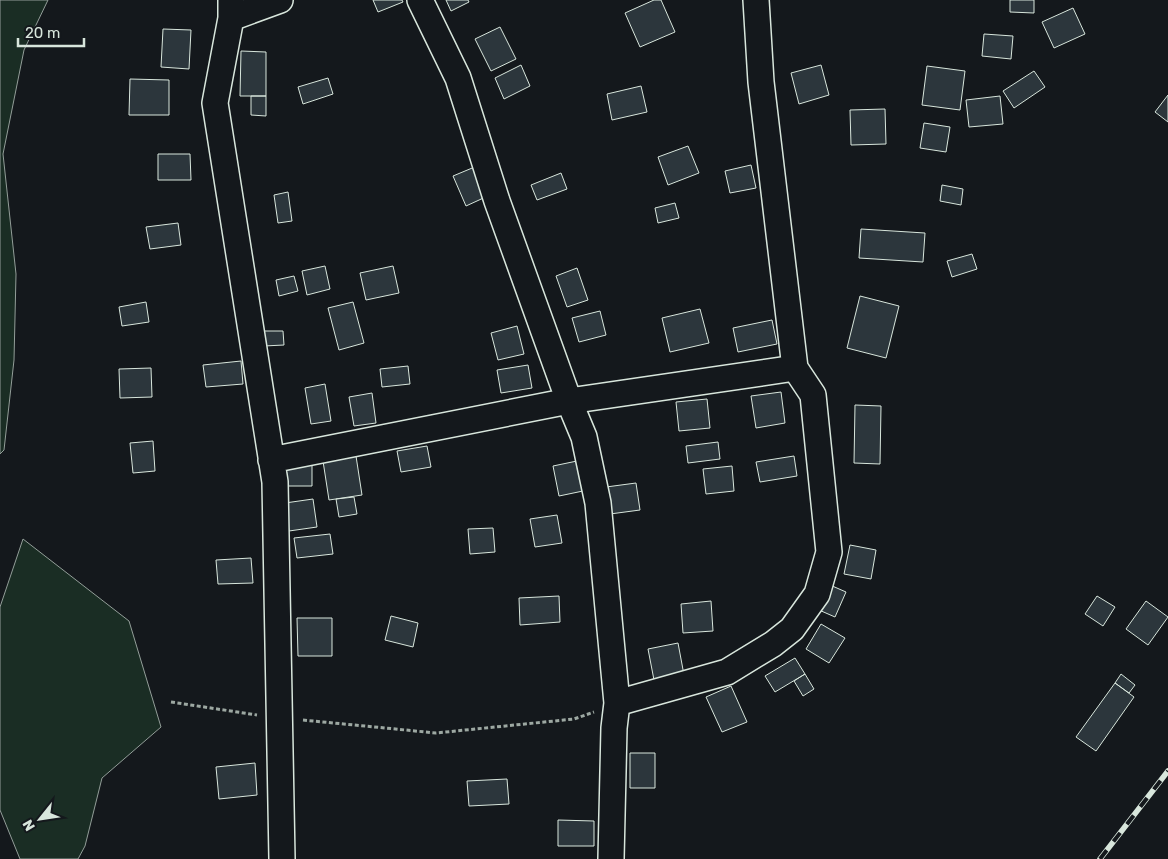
<svg xmlns="http://www.w3.org/2000/svg" width="1168" height="859" font-family="Rubik,sans-serif">
<style>
.green{fill:#1a2d24;stroke:#939e99}
.building{fill:#2c363c;stroke:#d8e6dc}
.lines{fill:none;stroke-linecap:round;stroke-linejoin:round}
.minor-casing{stroke:#d8e6dc;stroke-width:28}
.path{stroke:#9da8a2;stroke-width:3;stroke-dasharray:4 2.5;stroke-linecap:butt}
.minor{stroke:#14181c;stroke-width:25}
.rail-casing{stroke:#d8e6dc;stroke-width:5.5}
.rail{stroke:#14181c;stroke-width:4;stroke-dasharray:11;stroke-linecap:butt}
</style>
<rect width="100%" height="100%" fill="#14181c"/>
<path class="green" d="M0 0H48L24 50 3 154 16 274 14 360 4 450 0 454Z
M23 539 129 621 161 727 102 778 85 846 78 859H20L0 810V607Z"/>
<path class="building" d="M373 0H402L403 2 378 12Z
M446 0H468L469 2 451 11Z
M654 0H661L675 32 640 47 625 13Z
M1010 0H1034V13L1010 12Z
M1073 8 1085 34 1054 48 1042 22Z
M500 27 516 59 491 71 475 39Z
M163 29 191 30 189 69 161 67Z
M984 34 1013 36 1011 59 982 56Z
M241 51 266 52V96H240Z
M521 65 530 86 504 99 495 78Z
M821 65 829 95 799 104 791 73Z
M927 66 965 71 960 110 922 105Z
M1034 71 1045 87 1014 108 1003 91Z
M328 78 333 94 303 104 298 87Z
M130 79 169 80V115H129Z
M641 86 647 112 612 120 607 94Z
M1168 95V122L1155 112Z
M251 96H266V116L251 115Z
M1000 96 1003 124 969 127 966 100Z
M885 109 886 144 851 145 850 110Z
M924 123 950 127 946 152 920 148Z
M688 146 699 173 668 185 658 157Z
M158 154H190L191 180H158Z
M751 165 756 188 730 193 725 171Z
M477 166 490 195 466 206 453 176Z
M561 173 567 189 537 200 531 185Z
M942 185 963 189 961 205 940 201Z
M288 192 292 221 278 223 274 195Z
M675 203 679 218 658 223 655 208Z
M178 223 181 245 150 249 146 227Z
M861 229 925 233 923 262 859 258Z
M972 254 977 269 952 277 947 261Z
M325 266 330 289 307 295 302 271Z
M393 266 399 293 366 300 360 273Z
M577 268 588 300 567 307 556 276Z
M294 276 298 291 279 296 276 280Z
M860 296 899 306 886 358 847 348Z
M146 302 149 322 122 326 119 307Z
M353 302 364 343 339 350 328 308Z
M700 309 709 343 670 352 662 318Z
M600 311 606 335 579 342 572 318Z
M772 320 777 344 738 352 733 328Z
M517 326 524 354 498 360 491 333Z
M263 331H283L284 345 264 346Z
M241 361 243 384 206 387 203 365Z
M528 365 532 388 501 393 497 370Z
M408 366 410 384 382 387 380 369Z
M151 368 152 397 120 398 119 369Z
M325 384 331 421 311 424 305 388Z
M781 392 785 423 756 428 751 396Z
M372 393 376 423 354 426 349 397Z
M707 399 710 428 679 431 676 402Z
M855 405 881 406 880 464 854 463Z
M153 441 155 471 133 473 130 443Z
M718 442 720 459 688 463 686 446Z
M427 446 431 467 401 472 397 451Z
M356 456 362 495 329 500 323 461Z
M794 456 797 476 760 482 756 462Z
M577 461 583 491 559 496 553 466Z
M284 462H312V486H284Z
M732 466 734 491 706 494 703 469Z
M636 483 640 510 610 514 606 487Z
M354 497 357 514 339 517 336 499Z
M313 499 317 527 289 531 285 503Z
M557 515 562 543 535 547 530 519Z
M493 528 495 552 470 554 468 529Z
M330 534 333 554 297 558 294 538Z
M850 545 876 550 871 579 844 574Z
M251 558 253 583 218 584 216 560Z
M830 585 846 592 835 617 819 610Z
M559 596 560 622 520 625 519 598Z
M1097 596 1115 607 1103 626 1085 614Z
M711 601 713 631 683 633 681 604Z
M1146 601 1168 617 1148 645 1126 629Z
M391 616 418 623 413 647 385 640Z
M297 618H332V656H298Z
M821 624 845 638 829 663 806 649Z
M678 643 684 675 654 680 648 649Z
M795 658 805 674 775 692 765 676Z
M805 674 814 689 803 696 794 681Z
M1121 674 1135 685 1129 693 1115 683Z
M1115 683 1134 697 1096 751 1076 737Z
M731 686 747 722 722 732 706 697Z
M630 753H655V788H630Z
M255 763 257 795 219 799 216 767Z
M507 779 509 804 469 806 467 781Z
M558 820 594 821V846H558Z"/>
<g class="lines">
<g class="minor-casing">
<path id="minor" d="M231 0V18L215 103 275 482 282 859
M420 0 458 78 497 201 569 401 584 437 598 503 617 703 614 728 611 859
M231 18 280 0
M271 460 569 401 795 368
M617 703 727 672 773 644 792 629 817 594 829 552 813 395 795 368 761 82 756 0"/>
</g>
<path class="path" d="M171 702 257 715
M303 720 436 733 574 719 594 712"/>
<use href="#minor" class="minor"/>
<g class="rail-casing">
<path id="rail" d="M1100 859 1168 771"/>
</g>
<use href="#rail" class="rail"/>
</g>
<g transform="translate(40 819) rotate(240)" stroke="#14181c" stroke-width="4" paint-order="stroke">
<path d="M0-4L9 19L0 12L-9 19Z" fill="#d8e6dc"/>
<text y="-8" font-size="14" font-weight="bold" text-anchor="middle" fill="#d8e6dc">N</text>
</g>
<path d="M18 38v8h66v-8" fill="none" stroke="#d8e6dc" stroke-width="2.5"/>
<text x="25" y="38" font-size="15" fill="#d8e6dc" stroke="#14181c" stroke-width="4" paint-order="stroke">20 m</text>
</svg>
